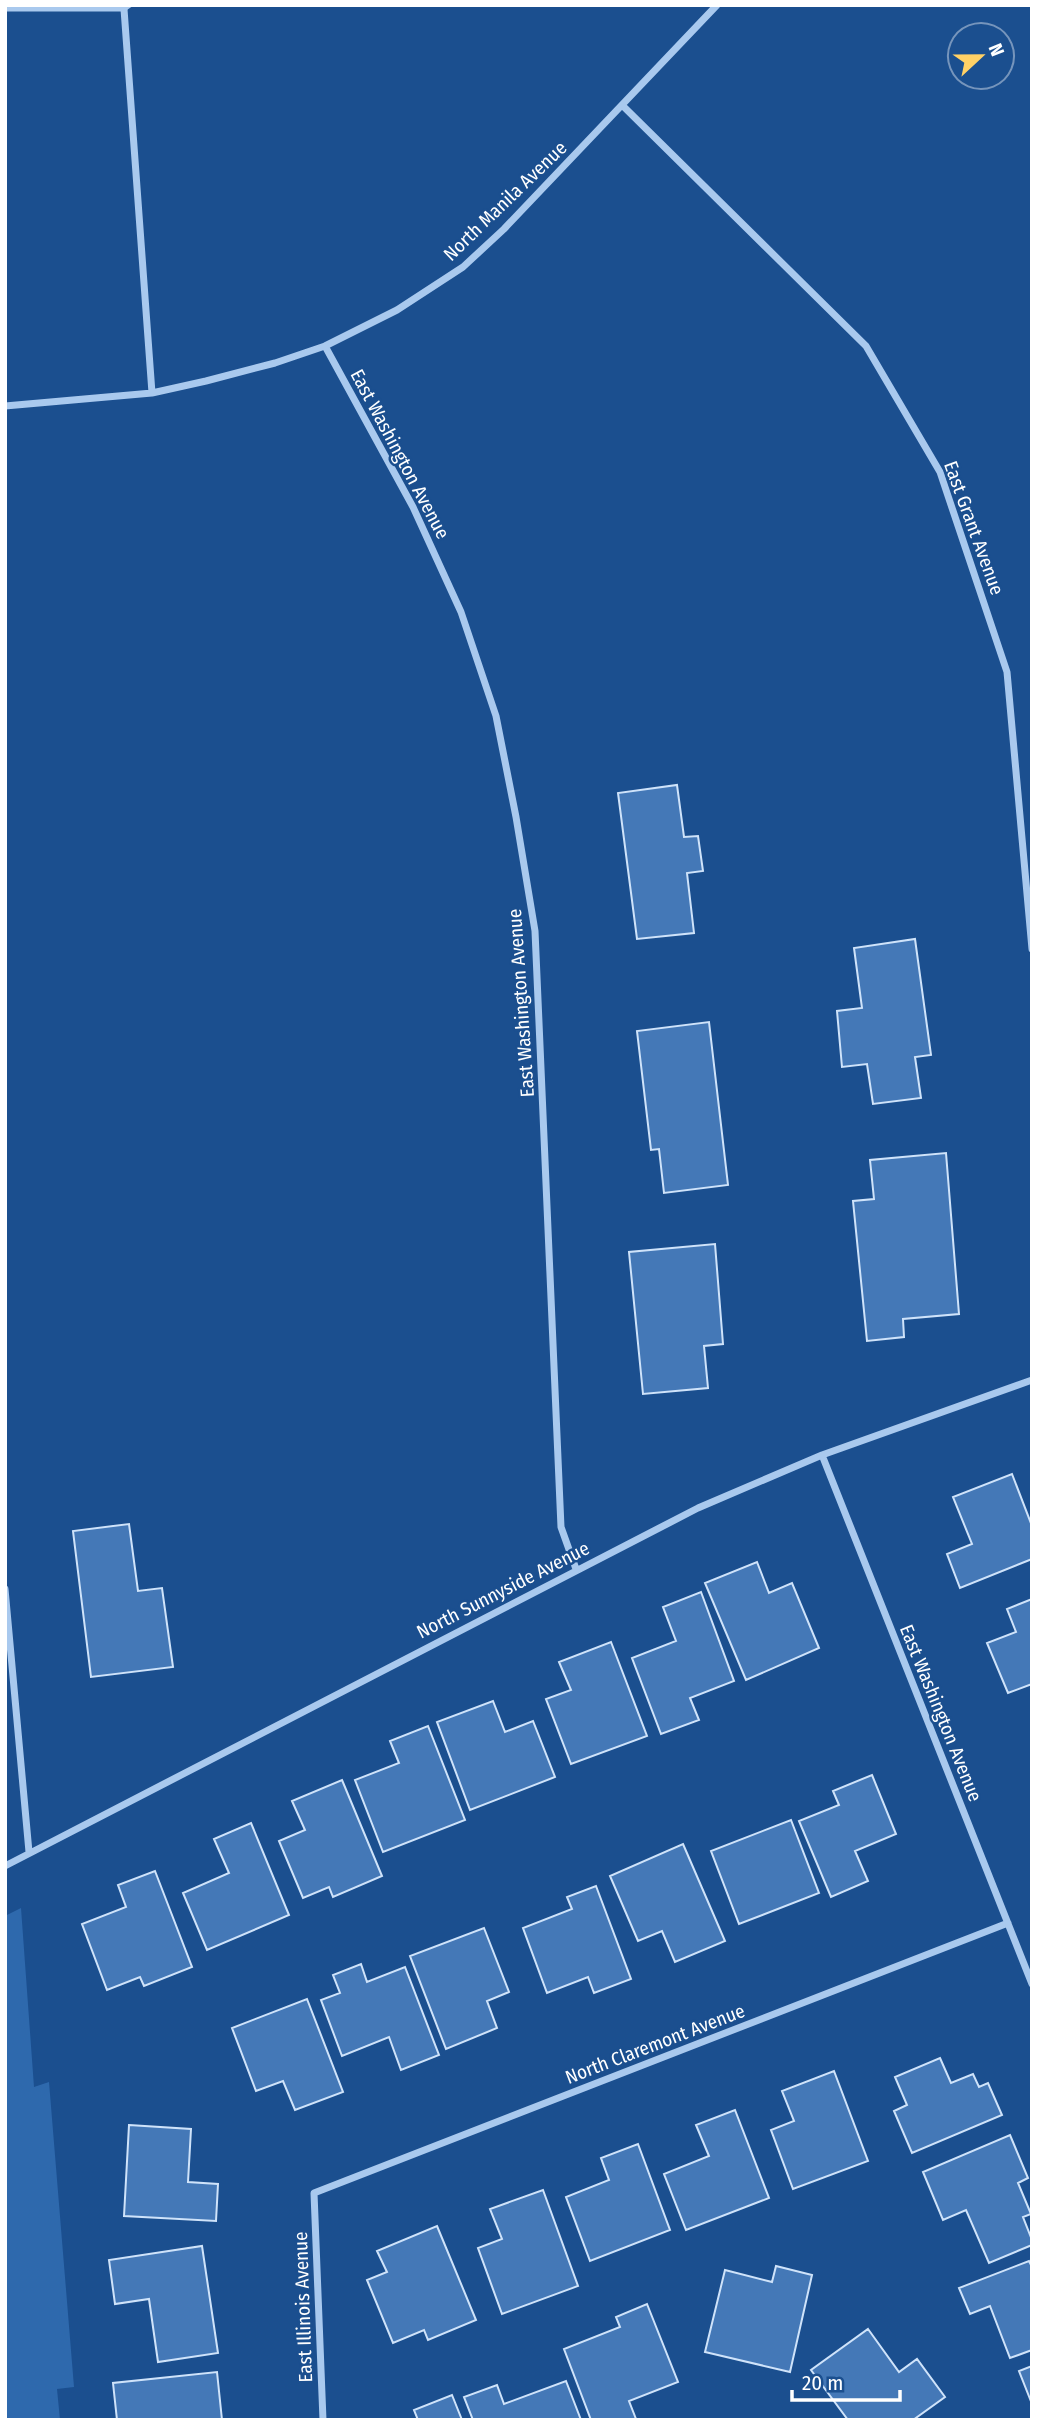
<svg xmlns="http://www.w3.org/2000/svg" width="1037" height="2425" font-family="'Fira Sans Condensed',sans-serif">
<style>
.green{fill:#2e69ad}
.building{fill:#4478b7;stroke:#cfe3fa;stroke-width:2}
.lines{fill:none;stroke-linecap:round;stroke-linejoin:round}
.service{stroke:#a9c9ee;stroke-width:5}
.minor{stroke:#a9c9ee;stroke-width:7}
.labels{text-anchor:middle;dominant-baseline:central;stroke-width:5;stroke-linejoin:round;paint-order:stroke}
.street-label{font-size:19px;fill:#fff;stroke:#1b4f8f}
</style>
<rect width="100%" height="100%" fill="#1b4f8f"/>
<path class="green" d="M21 1908 34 2087 49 2082 74 2387 57 2389 60 2420H5V1916Z"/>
<path class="building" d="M677 785 684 837 698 836 703 871 687 873 694 933 637 939 618 793Z
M915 939 931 1055 915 1057 921 1098 873 1104 867 1064 842 1067 837 1011 862 1008 854 948Z
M709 1022 728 1185 664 1193 659 1149 651 1150 637 1031Z
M946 1153 959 1314 903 1319 904 1337 867 1341 853 1201 874 1199 870 1160Z
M715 1244 723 1344 704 1346 708 1388 643 1394 629 1252Z
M1012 1474 1032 1526V1559L960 1588 947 1554 972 1544 953 1497Z
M129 1524 138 1591 162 1588 173 1667 91 1677 73 1531Z
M757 1562 769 1593 792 1583 819 1648 746 1680 705 1583Z
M701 1592 734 1681 690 1698 699 1720 661 1734 632 1658 676 1641 663 1607Z
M1032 1599V1684L1008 1693 987 1643 1016 1632 1007 1609Z
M611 1642 647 1736 571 1764 546 1699 571 1690 559 1662Z
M493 1701 505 1732 533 1721 555 1777 470 1810 437 1722Z
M428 1726 465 1820 383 1852 355 1780 399 1763 390 1741Z
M872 1775 896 1834 855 1851 868 1881 831 1897 799 1821 839 1805 833 1791Z
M342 1780 382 1876 333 1897 329 1887 303 1898 279 1841 305 1830 292 1801Z
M791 1820 819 1893 739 1924 711 1851Z
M251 1823 289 1915 207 1950 183 1893 229 1873 214 1839Z
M683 1844 725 1941 675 1962 662 1931 638 1941 610 1876Z
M155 1871 192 1967 144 1986 140 1977 107 1990 82 1924 126 1907 118 1885Z
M596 1886 631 1979 594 1993 588 1977 547 1993 523 1928 572 1909 567 1897Z
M484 1928 509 1992 487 2001 497 2028 446 2049 410 1956Z
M361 1964 367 1982 405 1967 439 2055 401 2070 389 2037 342 2056 321 2000 340 1993 333 1975Z
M307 1999 343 2092 295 2110 283 2081 256 2091 232 2028Z
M940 2058 951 2083 973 2074 979 2087 988 2083 1002 2115 912 2153 894 2111 907 2105 895 2077Z
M834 2071 868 2161 793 2189 771 2130 794 2121 782 2091Z
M735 2110 769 2198 686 2230 664 2174 709 2156 696 2125Z
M129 2125 191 2129 188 2182 218 2184 216 2221 124 2216Z
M1010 2135 1028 2178 1018 2183 1031 2214 1023 2217 1032 2240V2245L989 2263 966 2210 943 2220 923 2172Z
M638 2144 670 2230 590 2261 566 2197 609 2180 601 2158Z
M543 2190 578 2286 502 2314 478 2248 502 2239 490 2209Z
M437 2226 476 2320 428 2340 424 2330 393 2343 367 2280 387 2272 377 2251Z
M202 2246 218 2353 158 2362 149 2299 115 2304 109 2260Z
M1029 2261 1032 2267V2350L1010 2358 990 2306 970 2314 959 2288Z
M776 2266 812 2275 790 2372 705 2352 725 2270 772 2282Z
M647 2304 678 2382 629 2401 636 2419 591 2420 564 2349 620 2327 616 2317Z
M868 2329 899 2372 917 2359 945 2397 913 2420H848L811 2370Z
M1032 2366V2404L1019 2371Z
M217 2372 222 2420H117L113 2383Z
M566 2381 581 2420H473L464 2397 497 2385 504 2404Z
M452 2395 462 2420H418L414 2410Z"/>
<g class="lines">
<path class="service" d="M5 9H124L130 5"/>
<path class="minor" d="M124 9 152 393
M623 106 866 346 940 472 1007 672 1032 949
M325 346 413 507 461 612 496 716 516 817 535 931 561 1527 576 1569
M5 406 152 393 206 381 275 363 325 346 397 310 463 267 504 229 717 5
M822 1455 1032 1984
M5 1589 29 1852
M5 1866 698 1508 822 1455 1032 1380
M323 2420 314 2193 1008 1923"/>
</g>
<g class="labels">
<g class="street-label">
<text transform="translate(505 201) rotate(-44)">North Manila Avenue</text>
<text transform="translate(400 454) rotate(62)">East Washington Avenue</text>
<text transform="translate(974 528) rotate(70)">East Grant Avenue</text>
<text transform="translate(521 1003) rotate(-94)">East Washington Avenue</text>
<text transform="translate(503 1590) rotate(-27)">North Sunnyside Avenue</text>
<text transform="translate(941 1713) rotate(68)">East Washington Avenue</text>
<text transform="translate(655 2044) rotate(-21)">North Claremont Avenue</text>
<text transform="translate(303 2307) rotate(-92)">East Illinois Avenue</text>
</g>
</g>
<rect width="1037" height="2425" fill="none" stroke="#ffffff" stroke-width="14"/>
<g transform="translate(981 56) rotate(68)"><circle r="33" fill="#1b4f8f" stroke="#7695bc" stroke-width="2"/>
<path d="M0-5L12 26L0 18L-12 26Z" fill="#ffd166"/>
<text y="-10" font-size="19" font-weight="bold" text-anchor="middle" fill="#ffffff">N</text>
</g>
<path d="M792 2390v10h108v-10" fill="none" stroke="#ffffff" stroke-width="3.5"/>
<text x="802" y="2390" font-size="21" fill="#ffffff" stroke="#1b4f8f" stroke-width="5" paint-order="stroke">20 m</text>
</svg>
